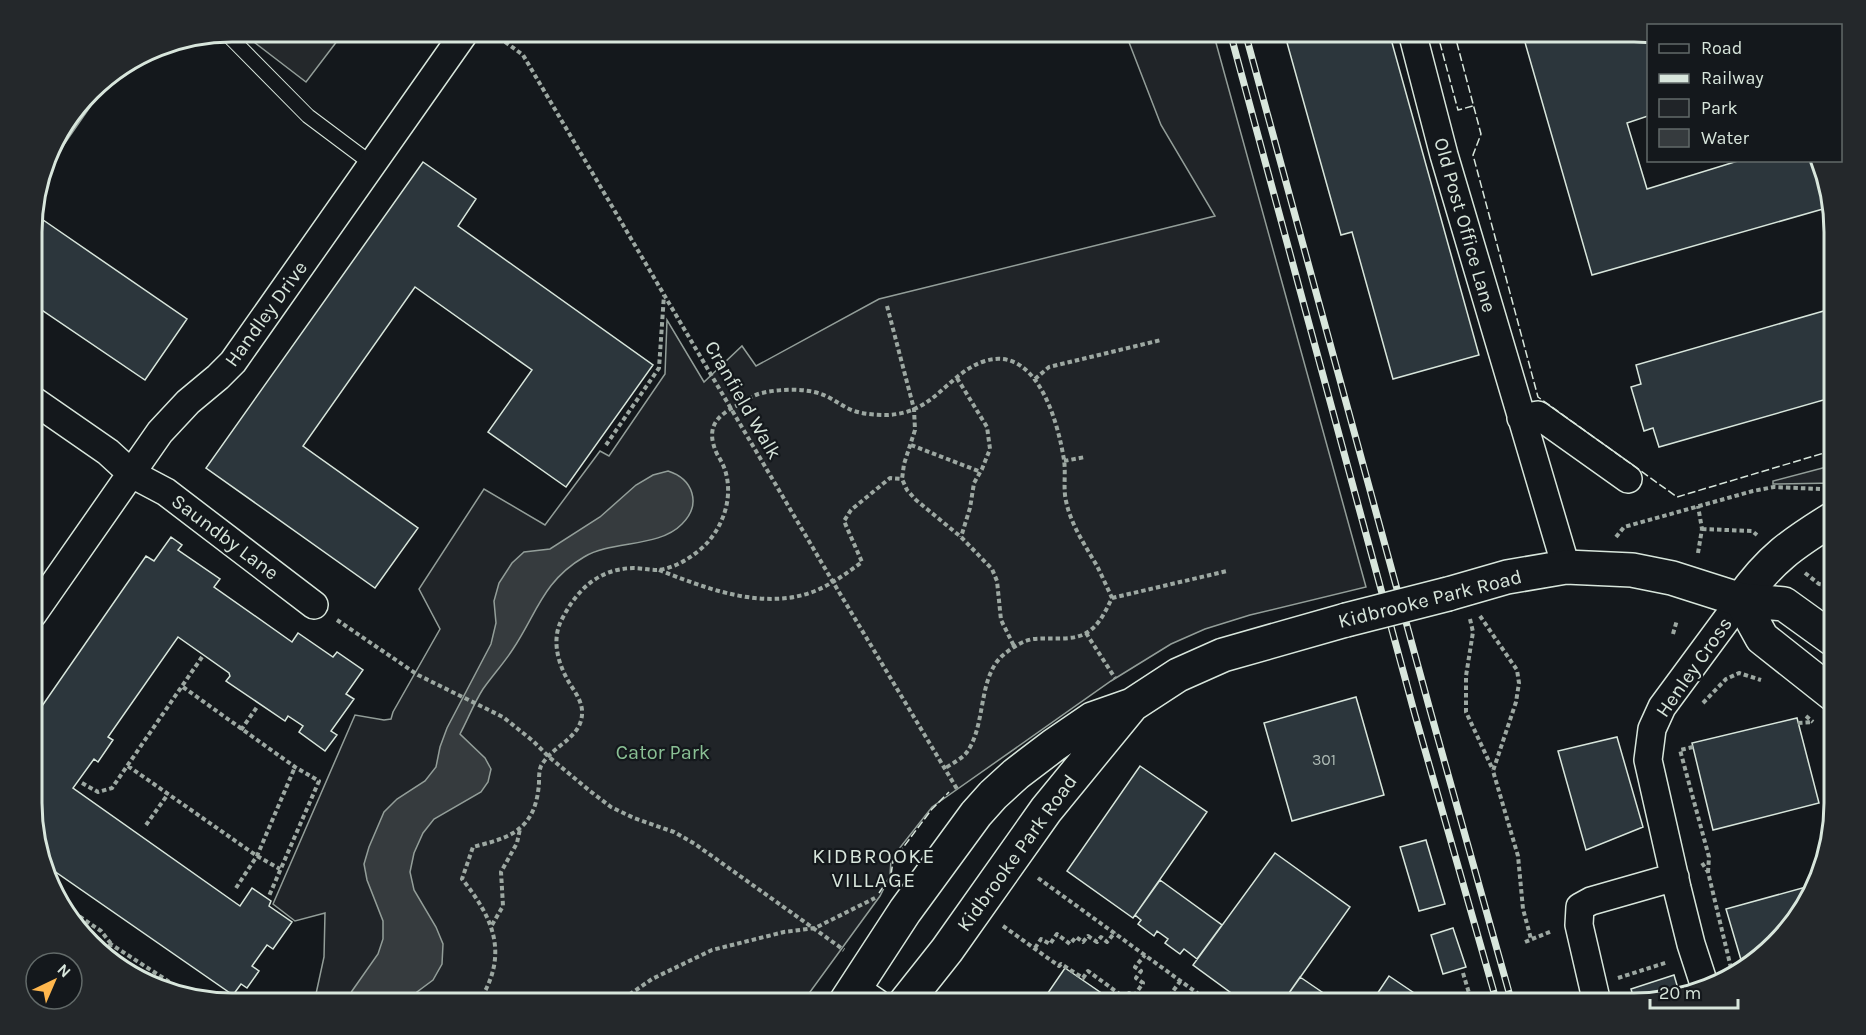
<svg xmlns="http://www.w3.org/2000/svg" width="1866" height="1035" font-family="Karla,sans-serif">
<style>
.green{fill:#202428;stroke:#939e99;stroke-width:1.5}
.parking{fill:#24282b;stroke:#939e99;stroke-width:1.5}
.water{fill:#363b3e;stroke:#939e99;stroke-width:1.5}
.building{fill:#2c363c;stroke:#d8e6dc;stroke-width:1.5}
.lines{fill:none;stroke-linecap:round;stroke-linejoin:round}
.lane-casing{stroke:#d8e6dc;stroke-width:16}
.street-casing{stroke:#d8e6dc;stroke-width:30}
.primary-casing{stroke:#d8e6dc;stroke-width:36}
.highway-casing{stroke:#d8e6dc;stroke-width:36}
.path{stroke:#9da8a2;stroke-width:4;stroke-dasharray:4.5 3;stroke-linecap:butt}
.lane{stroke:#14181c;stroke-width:14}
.street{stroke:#14181c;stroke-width:27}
.primary{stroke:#14181c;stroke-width:33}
.highway{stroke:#14181c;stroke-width:33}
.rail-casing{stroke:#d8e6dc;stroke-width:7}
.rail{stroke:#14181c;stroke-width:4.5;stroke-dasharray:14;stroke-linecap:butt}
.highway-bridge-casing{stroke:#d8e6dc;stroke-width:36;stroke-linecap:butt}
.highway-bridge{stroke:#14181c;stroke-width:33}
.fence{stroke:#d8e6dc;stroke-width:1.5;stroke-dasharray:8 3;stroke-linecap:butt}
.labels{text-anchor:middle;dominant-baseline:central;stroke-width:4.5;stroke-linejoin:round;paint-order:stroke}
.number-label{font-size:16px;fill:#adbab4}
.street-label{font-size:20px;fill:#d8e6dc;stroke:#14181c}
.park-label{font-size:20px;fill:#8ac095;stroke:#14181c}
.neighbourhood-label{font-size:21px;letter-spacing:1.5px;fill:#d8e6dc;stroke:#14181c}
.rim{fill:none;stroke:#d8e6dc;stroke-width:3}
</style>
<rect width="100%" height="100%" fill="#14181c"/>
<path class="green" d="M1125 32H1213L1366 587 1250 615 1205 629 1171 644 1111 681 932 807 891 859 890 876 880 896 802 1003H314L324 957 325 913 295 921 273 904 355 715 384 720 391 719 393 712 440 629 419 589 484 489 545 525 600 451 609 456 665 374 667 320 704 382 742 346 756 366 879 299 1215 216 1161 125Z
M105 78 108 81 54 159 49 155 52 143 100 82Z
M1834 465V483L1773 484V481Z"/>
<path class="parking" d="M250 32H344L306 82 246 36Z"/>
<path class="water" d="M668 471C693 479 702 504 682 524 659 548 612 540 584 557 543 581 537 613 513 649 504 663 492 676 483 689 474 703 468 719 460 734L485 758 491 769 488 782 481 792 434 819 423 833 414 853 410 872 414 890 436 927 443 944 442 964 433 980 402 1003H346L352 991 378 954 383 939V921L367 880 364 864 369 847 384 812 397 799 425 781 436 767 440 747 447 728 491 644 496 623 494 601 499 583 512 563 524 552 550 549 600 517 636 485 653 475Z"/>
<path class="building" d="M1284 32H1389L1479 355 1393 379 1352 232 1341 235Z
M1522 32H1634L1648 35V116L1627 123 1647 189 1741 160H1814L1830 207 1592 275Z
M423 162 476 199 458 226 653 365 566 487 488 432 532 370 415 287 303 446 418 528 375 588 206 468Z
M33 213 187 319 145 380 33 304Z
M1834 308V397L1659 447 1653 428 1644 431 1631 387 1641 384 1636 365Z
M171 537 182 545 178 550 220 579 214 587 292 642 298 633 333 657 337 652 363 670 346 694 354 699 331 731 337 735 325 751 299 732 303 726 288 716 285 721 226 681 230 676 229 673 178 637 108 737 113 740 98 762 94 759 73 788 240 906 252 888 271 901 269 906 292 922 273 949 267 945 252 966 259 971 247 988 241 984 233 995 47 866 33 829V719L146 556 154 561Z
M1356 697 1384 795 1292 821 1264 723Z
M1797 718 1819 803 1713 830 1692 743Z
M1617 737 1643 827 1586 850 1558 751Z
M1140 766 1207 812 1133 918 1067 871Z
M1426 840 1445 904 1419 911 1400 847Z
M1275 853 1350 907 1282 1003H1245L1193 965Z
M1160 880 1222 925 1197 959 1184 949 1180 954 1165 943 1168 939 1157 931 1154 936 1138 924 1141 920 1135 915Z
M1813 885 1808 903 1744 970 1726 909Z
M1453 928 1466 967 1443 974 1431 935Z
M1065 968 1116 1003H1041Z
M1674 975 1679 992 1647 1003H1635L1631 989Z
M1389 976 1429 1003H1371Z
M1300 977 1338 1003H1282Z"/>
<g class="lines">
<g class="lane-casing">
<path id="lane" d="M226 33 308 116 372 164"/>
</g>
<g class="street-casing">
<path id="street" d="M1412 32 1444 155 1566 567
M33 400 108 452 132 474 166 492 314 605
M1521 418 1538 415 1628 479
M33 614 160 432 188 402 218 377 233 362 465 32
M1704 984 1691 944 1677 888 1648 760 1652 729 1662 707 1741 600
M855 988 877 1003
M1597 1003 1579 925 1580 907 1591 901 1675 877"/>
</g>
<g class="primary-casing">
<path id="primary" d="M1741 600C1770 559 1792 544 1834 518"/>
</g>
<g class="highway-casing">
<path id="highway" d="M1448 594 1507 577 1566 567 1632 570 1672 578 1741 600 1784 604 1834 640
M1741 600 1762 638 1834 695
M845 1003 905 911 976 814 993 795 1016 774 1054 745 1092 719 1132 705 1178 675 1223 655 1346 620
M905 1003 947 950 1046 810 1132 705"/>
</g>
<path class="path" d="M493 33 523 55 833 582 957 789
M887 306 914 409 915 430 904 464 902 479 907 490 916 500 961 537 992 569 997 581 1001 620 1014 646
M957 378 987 427 990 449 982 469 974 483 970 508 961 537
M1035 379 1049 367 1161 340
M606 445 659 368 664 295
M911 445 981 472
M1064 461 1085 457
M1702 529 1752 531 1757 535
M1616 537 1624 527 1753 491 1774 487 1820 489
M1698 553 1702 529 1698 506
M659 570C707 589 765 611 815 591 832 584 847 573 862 562L844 521 851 510 890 478 902 479
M1805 573 1819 584 1834 586
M1832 586 1834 598
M1112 598 1227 571
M1480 616 1517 670 1519 683 1516 702 1493 771 1518 856 1523 909 1531 939
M1470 619 1473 632 1466 676V712L1493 770
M337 620 418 675 503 717 533 741 549 757 590 791 611 807 634 818 674 832 695 844 844 950
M1086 633 1115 678
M1673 634 1677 620
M183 687 295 767 319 781 269 896
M1703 703 1726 679 1739 673 1761 680
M1806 716 1813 722
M1798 723 1813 722
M241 730 257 707
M1693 747 1680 750 1709 857 1708 872
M128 766 257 856 280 869
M82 783 98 792 112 788 202 657
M146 825 168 794
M1702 863 1708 872 1731 968
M1038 878 1211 1003
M236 888 257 856 295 767
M56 890 62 897 69 918
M67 908 101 931 112 945
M492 925 503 906 501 872 517 843 520 829
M1003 926 1059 966 1061 964 1083 978 1088 971 1125 998 1129 993 1143 1003
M1525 942 1552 931
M101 948 112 945 182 990
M1035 948 1041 939 1050 944 1057 934 1070 944 1076 937 1083 942 1088 936 1097 942 1101 937 1107 942 1115 932
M1463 973 1472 1003
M1618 978 1668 962
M1134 996 1143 983 1136 978 1141 971 1135 967 1145 955
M478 1003C509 956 495 920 462 879L473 847C491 842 513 838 526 822 535 811 538 797 539 783 539 777 539 771 541 766 552 745 584 738 582 710 581 700 575 692 570 684 559 666 551 642 561 621 576 591 597 569 633 568 641 568 649 570 657 570 675 569 696 555 708 542 725 522 733 495 725 470 723 464 720 459 717 454 706 430 714 417 736 406 745 402 752 395 762 393 778 389 805 388 821 394 830 397 838 403 847 408 859 414 874 415 887 415 936 413 947 373 985 361 1037 345 1058 422 1064 460 1066 473 1063 488 1066 501 1071 525 1085 545 1097 566 1102 576 1107 587 1112 598 1106 610 1100 624 1088 632 1073 642 1050 637 1033 639 1021 641 1010 649 1001 657 978 680 986 725 967 752 962 759 951 764 944 769
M617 1003 652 979 712 950 784 932 815 928 875 898
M1159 1003 1164 996 1168 998 1181 980"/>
<use href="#lane" class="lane"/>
<use href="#street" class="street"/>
<use href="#primary" class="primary"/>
<use href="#highway" class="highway"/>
<g class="rail-casing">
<path id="rail" d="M1230 32 1415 715 1497 1003
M1245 32 1430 710 1512 1003"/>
</g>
<use href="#rail" class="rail"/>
<g class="highway-bridge-casing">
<path id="highway-bridge" d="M1346 620 1448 594"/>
</g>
<use href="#highway-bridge" class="highway-bridge"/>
<path class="fence" d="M1437 32 1458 110 1473 106
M1454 32 1481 134 1473 155 1538 397 1677 497 1834 450
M879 893 891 875 893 861 932 809 949 792"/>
</g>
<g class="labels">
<g class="number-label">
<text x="1324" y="759">301</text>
</g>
<g class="street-label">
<text transform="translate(1465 225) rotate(74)">Old Post Office Lane</text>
<text transform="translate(266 314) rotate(-54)">Handley Drive</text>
<text transform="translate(743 400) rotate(60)">Cranfield Walk</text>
<text transform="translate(225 537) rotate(37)">Saundby Lane</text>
<text transform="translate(1430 599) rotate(-14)">Kidbrooke Park Road</text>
<text transform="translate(1694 667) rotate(-55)">Henley Cross</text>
<text transform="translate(1017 853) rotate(-54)">Kidbrooke Park Road</text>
</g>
<g class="park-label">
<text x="663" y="752">Cator Park</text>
</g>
<g class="neighbourhood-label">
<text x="874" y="856">KIDBROOKE<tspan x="874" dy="24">VILLAGE</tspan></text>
</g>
</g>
<path d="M0 0H1866V1035H0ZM232 42H1634A190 190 0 0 1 1824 232V803A190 190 0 0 1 1634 993H232A190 190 0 0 1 42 803V232A190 190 0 0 1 232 42Z" fill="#24282b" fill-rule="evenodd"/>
<path class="rim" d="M232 42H1634A190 190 0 0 1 1824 232V803A190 190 0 0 1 1634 993H232A190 190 0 0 1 42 803V232A190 190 0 0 1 232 42Z"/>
<rect x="1647" y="24" width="195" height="138" fill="#14181c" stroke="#626a69" stroke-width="1.5"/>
<rect x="1659" y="44" width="30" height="9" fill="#14181c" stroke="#626a69" stroke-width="1.5"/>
<text x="1701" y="54" font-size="18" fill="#d8e6dc">Road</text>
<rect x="1659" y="74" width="30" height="9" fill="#d8e6dc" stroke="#626a69" stroke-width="1.5"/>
<text x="1701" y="84" font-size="18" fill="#d8e6dc">Railway</text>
<rect x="1659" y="99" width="30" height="18" fill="#202428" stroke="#626a69" stroke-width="1.5"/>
<text x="1701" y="114" font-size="18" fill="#d8e6dc">Park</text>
<rect x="1659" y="129" width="30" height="18" fill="#363b3e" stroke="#626a69" stroke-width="1.5"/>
<text x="1701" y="144" font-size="18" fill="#d8e6dc">Water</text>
<g transform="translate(54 981) rotate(44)"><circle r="28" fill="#14181c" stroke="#626a69" stroke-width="1.5"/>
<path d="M0-4.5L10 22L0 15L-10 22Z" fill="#ffb74d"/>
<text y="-9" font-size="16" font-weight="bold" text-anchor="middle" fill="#d8e6dc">N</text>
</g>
<path d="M1650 999v9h88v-9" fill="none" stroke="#d8e6dc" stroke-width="3"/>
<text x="1659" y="999" font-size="18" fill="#d8e6dc" stroke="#14181c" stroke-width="4.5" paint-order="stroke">20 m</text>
</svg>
